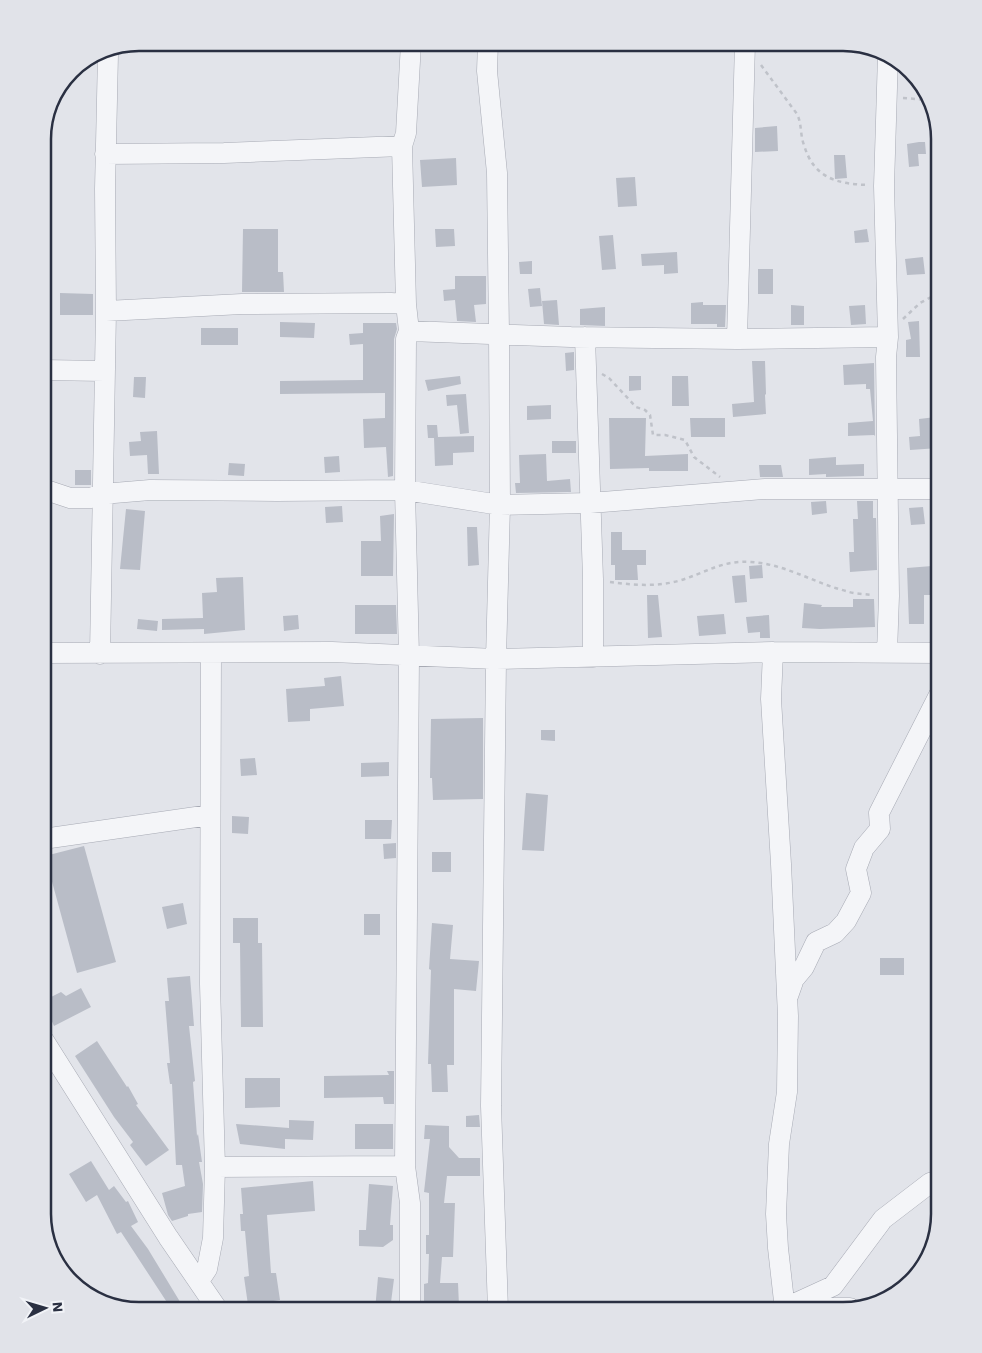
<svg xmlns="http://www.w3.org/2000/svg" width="982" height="1353" font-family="'Work Sans',sans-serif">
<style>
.building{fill:#b9bdc7}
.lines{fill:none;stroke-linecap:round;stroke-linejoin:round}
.minor-casing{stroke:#a7aab4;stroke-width:21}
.path{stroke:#bfc2c9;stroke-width:2.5;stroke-dasharray:4 4;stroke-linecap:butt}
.minor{stroke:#f4f5f8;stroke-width:20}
.rim{fill:none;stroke:#2a3042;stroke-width:2.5}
</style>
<rect width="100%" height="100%" fill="#e2e4ea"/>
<path class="building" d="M777 126 778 151 755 152V128Z
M919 142H925L926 154H918L919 166 909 167 907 144Z
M834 155H845L847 178 835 179Z
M456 158 457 185 422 187 420 160Z
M635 177 637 206 618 207 616 178Z
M243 229H278V272H283L284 292H242Z
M435 229H454L455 246 436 247Z
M867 229 869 242 855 243 854 231Z
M613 235 616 269 602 270 599 236Z
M677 252 678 273 664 274V265L642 266 641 254Z
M923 257 925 274 907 275 905 259Z
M532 261V274H520L519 262Z
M758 269H773V294H758Z
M455 276H486V304L474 305 476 322 457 321 455 300 444 301 443 290 455 289Z
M540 288 542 306 530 307 528 289Z
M60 293 93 294V315H60Z
M557 300 559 325 544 324 542 301Z
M703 302V305H726L725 327H717V324H691V303Z
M791 305 804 306V325H791Z
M865 305 866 324 851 325 849 306Z
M605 307V326L580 325V309Z
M919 321 920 357H906V340L911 339 908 322Z
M280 322 315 323 314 338 280 337Z
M363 323H396L397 329 394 339 393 476 388 477 386 447 364 448 363 419 385 418V393L280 394V381L363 380V344L350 345 349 334 363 333Z
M201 328H238V345H201Z
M574 352V370L566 371 565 353Z
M752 361H765L766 394 765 395 766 414 733 417 732 404 754 402Z
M874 363 875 436 874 435 848 436V423L873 421 870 389H866V384L844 385 843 365Z
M460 376 461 384 428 391 425 380Z
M629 376H641V390L629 391Z
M672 376H688L689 406H672Z
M134 377H146L145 398 133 397Z
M466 394 469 433 460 434 457 405 447 406 446 395Z
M551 405V419L527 420V406Z
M936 417 939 448 910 450 909 437 920 436 919 419Z
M609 418H646L645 456 688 454V471H649V468L610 469Z
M690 418H725V437H691Z
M427 425H437L438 437 474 436V452L453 453V465L435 466 434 438H428Z
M157 431 159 474H148L147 455 130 456 129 442 141 441 140 432Z
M552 441H576V453H552Z
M546 454 547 481 570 479 571 492 516 493 515 483H520L519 455Z
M339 456 340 472 325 473 324 457Z
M836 457V465L864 464V476L826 477V474L809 475V459Z
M229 463 245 464 244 476 228 475Z
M759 465H781L783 477H760Z
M75 470H91V485H75Z
M826 501 827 513 812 515 811 502Z
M857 501H873V518H876L877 570 850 572 849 552H854L853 519H858Z
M342 506 343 522 326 523 325 507Z
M923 507 925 524 911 525 909 508Z
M126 509 145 511 140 570 120 569Z
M394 514 393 576H361V541H381L380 516Z
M467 527H477L479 565 468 566Z
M611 532H622V550H646V565H637L638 580H615V565H611Z
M762 565 763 578 750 579 749 566Z
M932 566 933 595H924V624H909L907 568Z
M745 575 747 602 735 603 732 576Z
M243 577 245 630 204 634V629L162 630V619L203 618 202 593 217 592 216 578Z
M647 595H658L662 637 648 638Z
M853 599H874L875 627 820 629 802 628 804 603 822 605 821 607H853Z
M355 605H396L397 634H355Z
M724 614 726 634 699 636 697 616Z
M298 615 299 629 284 631 283 616Z
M769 615 770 638H760V632L748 633 746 617Z
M138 619 158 621 157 631 137 629Z
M341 676 344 706 310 709V721L288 722 286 689 325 686 324 678Z
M483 718V799L433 800 432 778H430L431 719Z
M541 730H555V741L541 740Z
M255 758 257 775 241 776 240 759Z
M389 762V776L361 777V763Z
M526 793 548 795 544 851 522 850Z
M232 816 249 817 248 834 232 833Z
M365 820H392L391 839H365Z
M396 843V858L384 859 383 844Z
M84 846 116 962 77 973 45 856Z
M432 852H451V872H432Z
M183 903 187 924 167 929 162 907Z
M364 914H380V935H364Z
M233 918H258V943H262L263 1027H241L240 943H233Z
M432 923 453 925 450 959 479 961 476 991 454 989V1065H447L448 1092H432L431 1064H428L431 970 429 969Z
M880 958H904V975H880Z
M190 976 194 1026H189L195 1081 193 1082 197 1136 198 1134 202 1162H199L203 1184 202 1212 188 1214V1216L172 1221 168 1215 162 1193 185 1186 182 1165H176L172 1084H170L167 1063H170L165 1001H169L167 978Z
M81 988 91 1007 54 1026 43 1001 61 992 66 996Z
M97 1041 127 1087 128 1086 138 1104 136 1105 169 1150 146 1166 130 1145 133 1142 114 1117 75 1056Z
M387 1071H394V1104H384L383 1097 324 1098V1076L389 1075Z
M245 1078H280V1107L245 1108Z
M479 1115 480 1127H466V1116Z
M289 1120 314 1121 313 1140 285 1139V1149L240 1144 236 1124 289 1128Z
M355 1124H393V1149H355Z
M425 1125 449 1126V1147L459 1158H480V1176H447L444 1203H455L453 1257H442L440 1283H458L459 1306 424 1307V1284L428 1283 429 1254H426V1235H429V1193L424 1192 430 1139H424Z
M91 1161 109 1190 114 1186 126 1202 128 1201 138 1222 131 1226 148 1249 185 1310H172L121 1232 117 1234 97 1195 86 1202 69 1174Z
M313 1181 315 1211 267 1215 271 1273H276L280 1300 248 1305 244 1277 249 1276 245 1231H241L240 1214H243L241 1188Z
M369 1184 393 1186 390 1225H393V1240L383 1247 359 1246V1230H366Z
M378 1277 394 1279 390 1310H375Z"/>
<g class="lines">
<g class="minor-casing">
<path id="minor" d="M488 43 487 71 497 173 499 334 500 505 496 659 491 1106 498 1310
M105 154 224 153 402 146
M106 311 242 304 391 303 406 304
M409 331 571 337 737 339 888 337
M585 337 593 579V657
M737 339 745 43
M43 370 104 371
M43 489 70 498H90L102 494 150 490 277 491 405 490 500 505 590 503 765 489H939
M773 652 771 699 781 864 788 1016 787 1092 779 1144 776 1214 778 1248 785 1310
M43 653 332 652 496 659 773 652 939 653
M887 653 889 596 886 357 888 337 884 186 888 55
M100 654 106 311 105 189 108 54
M43 839 210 815
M788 996 794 979 804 967 816 942 835 933 846 921 861 893 856 869 864 848 880 829 879 813 939 695
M43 1039 168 1237 218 1310
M215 1167 405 1166
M199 1281 207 1269 213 1238 215 1167 210 984 211 653
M785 1308 833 1286 883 1219 930 1183 939 1180
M792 1308H850
M410 1310V1203L405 1166 409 656 405 490 406 339 409 331 406 304 402 146 406 133 411 43"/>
</g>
<path class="path" d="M761 65 797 114C802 124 800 135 804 145 814 179 838 184 869 185
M903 98 929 100
M903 319 920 303 939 293
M602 374 609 378 636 407 645 410 650 415 653 435H665L685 440 694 457 720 477
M610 582C632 585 656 587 678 581 706 573 721 560 751 562 785 564 814 583 846 591 854 594 864 594 872 595"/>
<use href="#minor" class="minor"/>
</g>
<path d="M0 0H982V1353H0ZM139 51H843A88 88 0 0 1 931 139V1214A88 88 0 0 1 843 1302H139A88 88 0 0 1 51 1214V139A88 88 0 0 1 139 51Z" fill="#e1e3e9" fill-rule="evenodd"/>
<path class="rim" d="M139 51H843A88 88 0 0 1 931 139V1214A88 88 0 0 1 843 1302H139A88 88 0 0 1 51 1214V139A88 88 0 0 1 139 51Z"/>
<g transform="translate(45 1308) rotate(85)" stroke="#f1f3f7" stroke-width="4" paint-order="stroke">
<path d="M0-4L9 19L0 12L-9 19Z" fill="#2a3042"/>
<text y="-8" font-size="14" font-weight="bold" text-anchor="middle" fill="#2a3042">N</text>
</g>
</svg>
